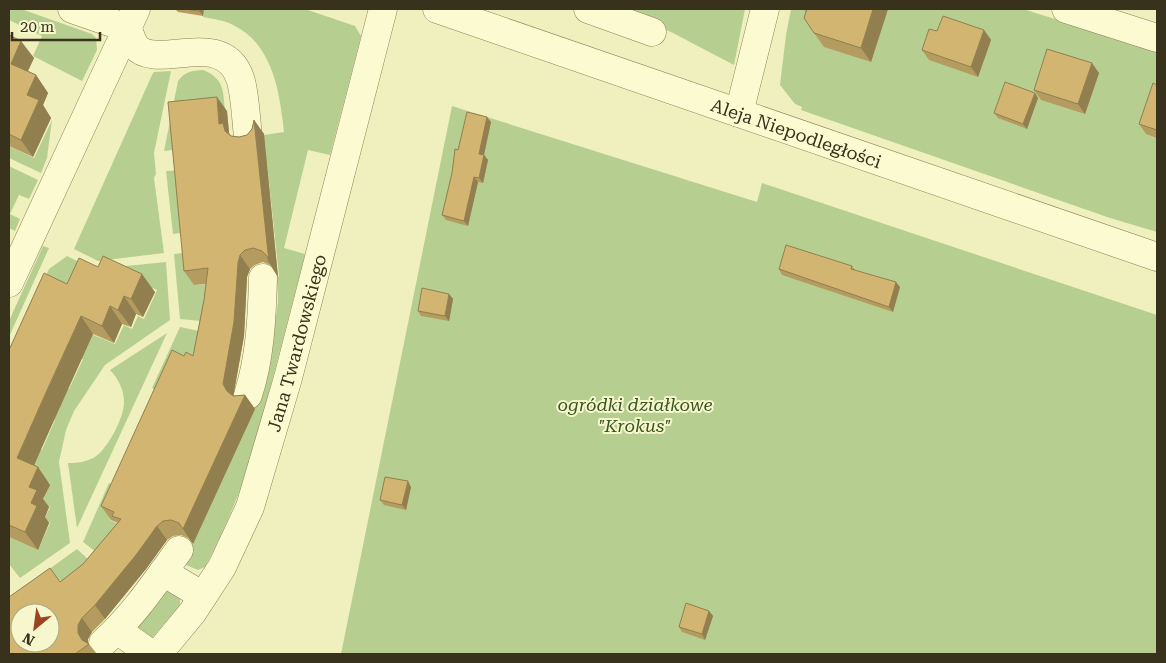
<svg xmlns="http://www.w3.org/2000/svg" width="1166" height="663" font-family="'Roboto Serif',serif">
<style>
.green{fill:#b6cf91}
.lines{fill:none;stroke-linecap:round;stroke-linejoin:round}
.minor-casing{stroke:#8a8055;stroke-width:29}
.minor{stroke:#fbfad1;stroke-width:28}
.wall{fill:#b49c61}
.shaded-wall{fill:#927f4f}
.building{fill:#d1b571;stroke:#927f4f;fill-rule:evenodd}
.labels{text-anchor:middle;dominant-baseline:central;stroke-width:4;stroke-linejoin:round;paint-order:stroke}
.street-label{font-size:18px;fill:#38311b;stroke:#f7f7ce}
.park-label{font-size:18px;font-style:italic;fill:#395620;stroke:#f7f7ce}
</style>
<rect width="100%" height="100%" fill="#f0f0be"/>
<path class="green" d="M9 9H21L92 34 96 38 97 50 82 81 33 56 42 36 9 20Z
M204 9H305L355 26 361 36 330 155 308 150 284 248 305 254 253 454C240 493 224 531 205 567L198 570 186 565 184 558 188 554 258 401 272 343 278 302 277 277 279 276 264 135 284 132C280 94 273 44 233 25 224 20 213 19 203 17Z
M619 9H745L734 65 673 33Z
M791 9H1023L1157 51V232L1110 218 801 110 802 107 795 104 780 85 786 35Z
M203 70C224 78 223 91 225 109L179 149 164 151 178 81C185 71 192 71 203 70Z
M171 71 154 153 156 174 154 178 164 253 98 261 74 249 152 75 154 72Z
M452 106 757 202 762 183 1157 315V654H341Z
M52 120 47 158 41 173 9 158V146L34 158Z
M9 166 38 180 29 199 19 195 10 214 20 219 15 231 9 228Z
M182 170 187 232 173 234 166 171Z
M43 246 49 248 9 337V321Z
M191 252 194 285 211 284 212 322 180 319 174 254Z
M67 256 83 264 74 285 18 337 49 269Z
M166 262 170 320 105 365 74 411 66 430 59 462 70 543 20 578 9 564V537L38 550 50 523 44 520 50 507 42 503 50 484 28 474 39 449 42 450 55 420 53 419 67 389H69L83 359 80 358 91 334 115 344 124 325 132 329 138 316 144 319 157 290 115 271 96 269Z
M180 327 209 333 204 363 165 394 152 388Z
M167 333 77 528 68 463C78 463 86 462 95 457 108 448 124 418 124 402 124 390 118 378 110 370Z
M109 483 124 490 110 520 123 526 106 560 83 542Z
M77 549 99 569 71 594 60 580 32 600 23 588Z
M167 592H173L180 598V605L151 639 133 627 162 594Z"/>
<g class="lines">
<g class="minor-casing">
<g id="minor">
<path d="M72 9 127 28C130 34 132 41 135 46 157 72 222 27 240 78 245 92 246 120 248 136"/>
<path id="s1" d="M437 9 1157 257"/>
<path d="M588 9 652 32"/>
<path d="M1066 9 1157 38"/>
<path d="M739 113 765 9"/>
<path d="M9 283 136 9"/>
<path d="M248 395C260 358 262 318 263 278"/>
<path d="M163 572 203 596"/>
<path d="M117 630 151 654"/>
<path d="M103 643C133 616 155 583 179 550"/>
<path id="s2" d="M158 654 192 613 222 567 250 507 288 378 383 9"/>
</g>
</g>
<use href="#minor" class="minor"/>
</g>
<path class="wall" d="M175 9H204L203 16 178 12Z
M804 9H888L871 62 824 47 814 33 806 12Z
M984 30 991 40 978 77 929 60 922 50 937 31Z
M9 35 34 58 28 71 36 75 48 93 43 105 51 118 33 157 9 146Z
M1099 73 1085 114 1041 100 1034 90Z
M1157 85V138L1146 134 1139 124Z
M1035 93 1038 98 1027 129 998 118 994 113Z
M227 111 229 133 231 136 239 137 247 135 252 129 254 120 264 134 278 277 270 265 263 262 255 265 250 269 247 277 244 336 233 396 245 395 255 409 193 544 188 538 181 535 173 536 167 540 146 569 105 619 92 632 88 639V643L89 644 97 654H9L60 582 83 564 118 523 111 520 101 506 184 356H193L204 300 206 284 194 285 184 271Z
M491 122 484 155 488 160 483 183 478 182 468 226 446 220 442 215 458 150Z
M852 266 856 271 900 287 893 312 782 275 779 269Z
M98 267 155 292 143 317 136 314 131 327 122 324 114 343 93 334 60 405 34 466 38 467 50 485 43 499 49 507 45 517 49 523 38 550 9 537V350L67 284Z
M449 294 453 299 449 321 421 316 418 311Z
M411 487 406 510 384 505 380 500Z
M709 611 713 616 705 640 682 632 679 627Z"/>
<path class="shaded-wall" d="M200 9H204L203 16 199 11Z
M873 9H888L871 62 861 48Z
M984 30 991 40 978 77 971 67Z
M21 41 34 58 23 81 11 64Z
M1092 63 1099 73 1085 114 1078 104Z
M36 75 48 93 43 105 51 118 33 157 21 140 27 95Z
M1035 93 1038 98 1027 129 1023 124Z
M217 97 227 111 229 133 232 138 235 145 219 124Z
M487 117 491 122 483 159 479 154Z
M254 120 264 134 278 277 269 262Z
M484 155 488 160 483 183 479 178Z
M474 177 478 182 468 226 464 221Z
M240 255 250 269 247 277 244 336 233 398 227 391 223 384 238 263Z
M142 274 155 292 143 317 131 299Z
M896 282 900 287 893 312 889 307Z
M449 294 453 299 449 321 445 316Z
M124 296 136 314 131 327 118 310Z
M110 306 122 324 114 343 102 326Z
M81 316 93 334 29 476 17 458Z
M245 395 255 409 193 544 183 529Z
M38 467 50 485 43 499 49 507 45 517 49 523 38 550 25 532 31 503 29 487Z
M408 481 411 487 406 510 402 505Z
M157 526 167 540 146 569 105 619 95 605Z
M709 611 713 616 705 640 702 634Z
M82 618 92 632 88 639V645L86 646 78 633V625Z"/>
<path class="building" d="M184 9H200L199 11Z
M807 9H873L861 48 814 33 804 18Z
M943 16 984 30 971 67 922 50 929 29 937 31Z
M9 35 21 41 11 64 36 75 27 95 39 100 21 140 9 134Z
M1047 49 1092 63 1078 104 1034 90Z
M1005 82 1035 93 1023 124 994 113Z
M1153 83 1157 85V130L1139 124Z
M217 97 219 124 223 123 225 131 231 136 239 137 247 135 252 129 254 120 269 262 267 256 262 251 253 248 245 250 240 255 238 263 234 322 223 384 227 391 233 396 245 395 183 529 179 523 171 520 163 521 157 526 136 555 95 605 82 618 78 625V633L82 640 89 644 75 654H9V597L50 568 60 582 83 564 121 519 112 516 114 512 101 506 172 350 184 356 186 352 193 356 204 300 208 268 184 271 168 102ZM20 613H50V643H20Z
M467 112 487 117 479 154 484 155 479 178 474 177 464 221 442 215 452 173 455 149 458 150Z
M786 245 852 266 851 269 896 282 889 307 779 269Z
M103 256 142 274 131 299 124 296 118 310 110 306 102 326 81 316 48 388 17 458 38 467 29 487 37 490 31 503 37 506 25 532 9 525V350L44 273 67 284 79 258 98 267Z
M422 288 449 294 445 316 418 311Z
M385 477 408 481 402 505 380 500Z
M686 603 709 611 702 634 679 627Z"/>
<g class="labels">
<g class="street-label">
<text stroke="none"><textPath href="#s1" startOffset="380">Aleja Niepodległości</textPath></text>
<text stroke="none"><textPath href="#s2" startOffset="345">Jana Twardowskiego</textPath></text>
</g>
<g class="park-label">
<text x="635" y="404">ogródki działkowe<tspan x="635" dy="21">"Krokus"</tspan></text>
</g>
</g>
<rect width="1166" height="663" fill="none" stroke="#38311b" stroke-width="20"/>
<g transform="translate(35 628) rotate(209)"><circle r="24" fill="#f7f7ce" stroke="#aba886"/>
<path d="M0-4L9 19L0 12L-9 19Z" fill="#9c4422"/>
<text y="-8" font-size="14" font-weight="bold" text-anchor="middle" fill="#38311b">N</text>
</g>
<path d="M12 32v8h88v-8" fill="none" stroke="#38311b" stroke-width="2.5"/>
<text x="20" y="32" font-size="15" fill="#38311b" stroke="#f7f7ce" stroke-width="4" paint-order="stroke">20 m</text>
</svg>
